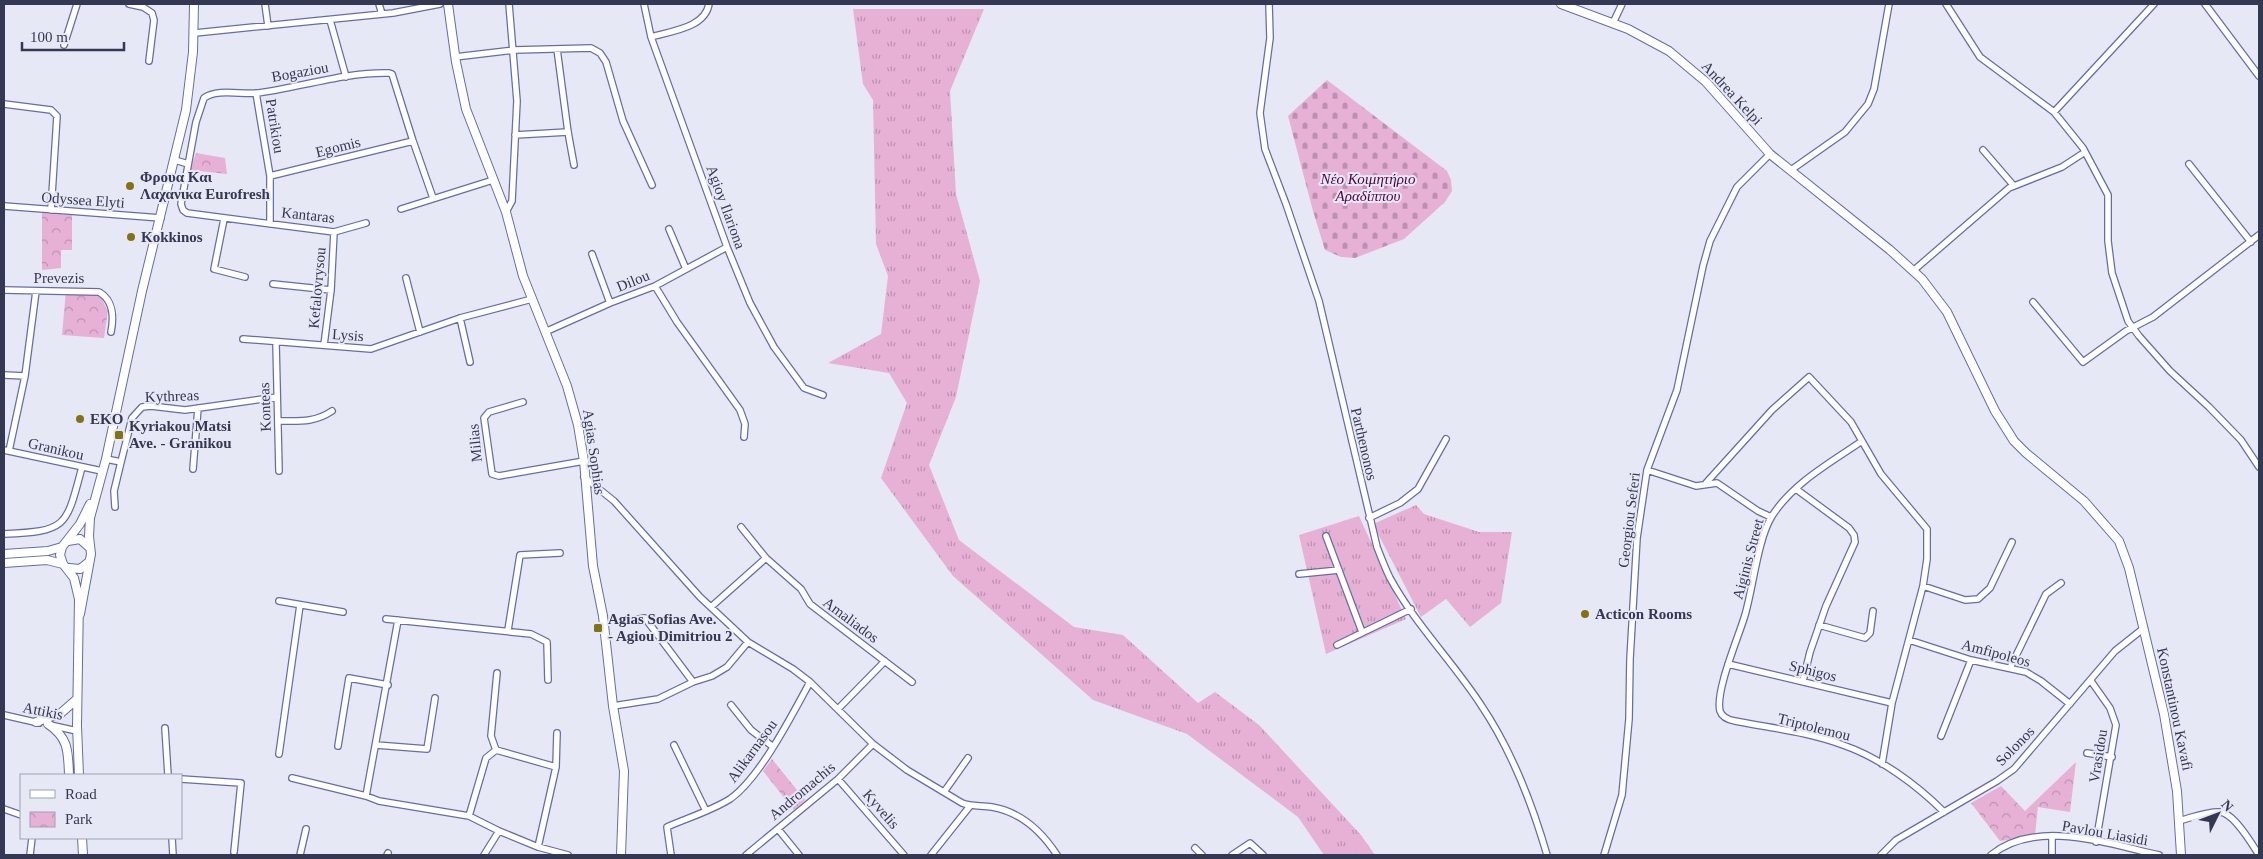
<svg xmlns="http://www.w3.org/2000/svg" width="2263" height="859" font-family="'Times New Roman',serif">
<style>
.grass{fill:url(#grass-tufts)}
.cemetery{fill:url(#cemetery-stones)}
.park{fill:url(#park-crowns)}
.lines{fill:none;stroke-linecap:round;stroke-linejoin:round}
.street-casing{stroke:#666da5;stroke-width:8}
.secondary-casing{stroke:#666da5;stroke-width:10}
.street{stroke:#fff;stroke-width:5.5}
.secondary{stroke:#fff;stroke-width:8}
.poi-dot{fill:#837213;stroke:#e6e8f5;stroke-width:2}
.labels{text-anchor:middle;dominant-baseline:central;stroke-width:4;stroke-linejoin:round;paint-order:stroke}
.street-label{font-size:15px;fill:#353852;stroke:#e6e8f5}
.poi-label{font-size:15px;font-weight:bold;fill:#353852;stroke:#e6e8f5;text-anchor:start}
.park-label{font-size:15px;font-style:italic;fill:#530043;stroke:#e6e8f5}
</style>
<defs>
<pattern id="grass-tufts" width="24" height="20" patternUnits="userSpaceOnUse" patternTransform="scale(1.25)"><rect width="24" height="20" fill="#e7b1d6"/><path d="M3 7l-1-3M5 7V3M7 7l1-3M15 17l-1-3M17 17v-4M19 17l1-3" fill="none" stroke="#bc91b0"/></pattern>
<pattern id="cemetery-stones" width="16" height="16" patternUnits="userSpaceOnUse" patternTransform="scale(1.25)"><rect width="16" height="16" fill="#e7b1d6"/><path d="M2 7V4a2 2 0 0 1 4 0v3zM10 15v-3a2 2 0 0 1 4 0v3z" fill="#bc91b0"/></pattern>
<pattern id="park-crowns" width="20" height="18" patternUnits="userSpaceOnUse" patternTransform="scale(1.25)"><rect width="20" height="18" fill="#e7b1d6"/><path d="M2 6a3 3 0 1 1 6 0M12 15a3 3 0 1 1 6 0" fill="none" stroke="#bc91b0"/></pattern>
</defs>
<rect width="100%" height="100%" fill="#e6e8f5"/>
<path class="grass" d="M853 9H984L950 91 956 194 980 281 956 397 929 465 959 540 1074 627 1123 635 1198 703 1215 692 1259 725 1361 835 1375 855H1324L1298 817 1187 734 1093 700 953 576 881 478 907 403 889 373 828 363 881 334 888 276 876 244 873 100 863 84Z
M1416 505 1424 514 1479 532H1512L1501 603 1470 627 1446 599 1421 617 1373 524Z
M1359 516 1406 619 1326 654 1299 535Z"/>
<path class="cemetery" d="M1327 80 1447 171 1451 180 1452 191 1445 202 1404 239 1355 258 1341 257 1325 250 1313 211 1288 116Z"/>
<path class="park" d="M196 153 225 158 227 174 190 170Z
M42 213 72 215V250H61V268L42 270Z
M66 290 99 294 108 311 104 338 62 335Z
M772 759 805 800 794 810 763 771Z
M2076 762 2070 812 2038 807 2035 835 2000 841 1971 803 2001 786 2025 811Z"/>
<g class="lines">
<g class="street-casing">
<path id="street" d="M129 4 143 7 152 13 154 20 149 61
M265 4 268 26
M379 4 382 14
M644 4 651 37 727 247 750 303 774 347 804 388 823 395
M1269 4 1270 38 1260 113 1265 149 1286 204 1319 301 1377 547C1381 557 1385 568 1390 578 1415 624 1453 662 1481 705 1512 751 1532 803 1547 855
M1946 4 1980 57 2054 112 2083 148 2108 195V241L2112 273 2128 321 2139 336 2170 371 2209 407 2241 440 2259 467
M2205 4 2259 76
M330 20 346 77
M1613 23 1622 4
M195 33 393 13 440 4
M651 37C671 31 705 28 709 4
M64 45 77 4
M557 49 568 132 574 165
M455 57 514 50 591 48 600 53 606 62 623 121 652 185
M256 93 270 176V224
M4 104 51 110 57 116 51 210
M2054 112 2154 4
M515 135 568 132
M1983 150 2014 186
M175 160 188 164
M2189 164 2251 242
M1791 170 1845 132 1868 104 1874 89 1889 4
M270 176 413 141
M4 206 161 218
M401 209 493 180
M506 212 512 201 517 101 509 4
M224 219 214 269 245 277
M366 223 334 232 187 213 183 210 181 204 196 122 204 98C218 88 242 95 258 93 301 87 345 72 389 73L392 74 413 141 433 198
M669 229 686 269
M592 254 610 303
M1913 271 2009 188 2062 167 2085 152
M406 278 420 332
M273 284 331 290
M655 286 677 322 740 410 745 424 744 437
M4 290 99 292C113 300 114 317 111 332
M2033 302 2083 362 2126 331 2153 317 2259 235
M460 318 470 362
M545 332 610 303 655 286 727 247
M243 339 371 349 460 318 532 299
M276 343 279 471
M324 345 331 290 334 232
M4 375 25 376
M523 402 489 412 484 418 492 474 499 476 584 461
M279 421C299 421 314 423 332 411
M1862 441C1830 463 1793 483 1772 516 1758 538 1753 588 1745 615 1739 636 1715 691 1720 711 1722 717 1729 720 1735 721 1770 728 1809 732 1843 745 1880 758 1916 784 1944 812
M4 450 102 471
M9 451 25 376 36 291
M106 459 121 462 132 418 142 407 151 406 185 410 277 397
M193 469 198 408
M1647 470 1696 486 1717 483 1758 511 1771 517
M584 477 614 501 700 597 748 642 793 669 810 682 873 744 907 770 962 803C972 807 982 805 992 807 1021 812 1042 832 1057 855
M1706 483 1772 410 1809 377 1851 422 1881 474 1927 529V559L1923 586 1892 703 1882 764
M1796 489 1849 528 1854 535 1855 542 1826 606 1810 652 1803 681
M115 507 114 491 121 462
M1369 518 1400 503 1418 489 1446 439
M741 527 766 558 801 589 810 604 912 682
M4 534C67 531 66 528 82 467
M1326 536 1362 632
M1299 574 1339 570
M1923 586 1965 600 1978 599 1990 588 2012 542
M279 601 343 612
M711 607 766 558
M386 619 531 634 547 642 548 680
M398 620 366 796 379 801 469 816 499 831 538 847 568 855
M633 620 645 618 693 682
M1819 625 1865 638 1870 633 1873 611
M508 630 520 555 560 553
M1909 640 1971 660 2026 672 2041 681 2070 704
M1337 645 1411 609
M1728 664 1892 703
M2010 668 2046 594 2061 583
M2091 681 2110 708 2116 725 2096 842
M731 705 751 730 772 746
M613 706 658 699 693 682 712 676 727 667 748 642
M838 709 885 661
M4 715 39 723
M50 725 77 731
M165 728 168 775
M1941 736 1971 660
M376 745 427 749 435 698
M674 745 706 811
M338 746 349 678 388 685
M496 750 491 736 497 673
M496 750 556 767
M2087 753 2112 757
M279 754 300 605
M292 778 366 796
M181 779 241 783 234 852
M838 779 904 855
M944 792 968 758
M4 809 21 815
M469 816 486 758 496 750
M2178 821C2191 818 2207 811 2220 812 2234 813 2252 844 2259 855
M778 829 799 855
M172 838 173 855
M538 847 556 767 557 733
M1195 848 1202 855
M30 855 32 838
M300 855 306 829
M387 855 388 853
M484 855 499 831
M671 855 667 827C687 818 711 811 730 799 760 778 792 715 810 682
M746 855 838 779 873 744
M931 855 970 806
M1232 855 1250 843 1263 855
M1604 855 1622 795 1629 719 1630 659 1637 538 1647 470 1677 390 1703 266 1710 241 1737 187 1770 154
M1881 855 1896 840 1997 781 2014 769 2115 651 2144 628
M1991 855C2037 818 2108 844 2159 855
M2052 855V836"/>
</g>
<g class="secondary-casing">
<path id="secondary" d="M448 4 456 62 466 109 506 212 523 276 567 386 578 425 584 461 593 566 603 616 613 706 624 771 621 855
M1561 4 1628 29 1669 51 1706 82 1770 154 1890 250 1922 279 1947 312 1995 411 2014 441 2026 453 2084 501 2119 541 2129 568 2164 714 2177 791 2181 855
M68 541 80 539 89 547
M4 554 48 551 62 547
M4 563 47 560 63 564
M69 568 80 569 89 562
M80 614 91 554 89 536 90 518 106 459 142 291 186 110 193 52 194 4
M36 722 61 713 77 699
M48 724C69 738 68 752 69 775
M79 775 77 726 79 599 74 578 63 564 60 555 62 547 80 524 90 504
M82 838 83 855"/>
</g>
<use href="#street" class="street"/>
<use href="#secondary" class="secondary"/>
</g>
<g class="poi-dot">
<circle cx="130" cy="186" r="5"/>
<circle cx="131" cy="237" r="5"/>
<circle cx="80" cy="419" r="5"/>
<rect x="114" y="430" width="10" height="10" rx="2.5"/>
<circle cx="1585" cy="614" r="5"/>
<rect x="593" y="623" width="10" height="10" rx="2.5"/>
</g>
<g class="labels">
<g class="street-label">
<text transform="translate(300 72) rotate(-10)">Bogaziou</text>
<text transform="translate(1732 93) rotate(47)">Andrea Kelpi</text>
<text transform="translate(275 126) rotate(81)">Patrikiou</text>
<text transform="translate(338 147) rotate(-14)">Egomis</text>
<text transform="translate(83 200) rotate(4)">Odyssea Elyti</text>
<text transform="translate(726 207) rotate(70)">Agioy Ilariona</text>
<text transform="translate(308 215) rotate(6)">Kantaras</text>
<text x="59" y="278">Prevezis</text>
<text transform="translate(633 281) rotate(-22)">Dilou</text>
<text transform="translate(317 288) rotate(-85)">Kefalovrysou</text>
<text transform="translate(348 335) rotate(4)">Lysis</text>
<text transform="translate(172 396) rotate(-2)">Kythreas</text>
<text transform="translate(265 407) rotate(-92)">Konteas</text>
<text transform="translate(475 443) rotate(-95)">Milias</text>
<text transform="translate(1364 444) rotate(77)">Parthenonos</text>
<text transform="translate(56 449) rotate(13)">Granikou</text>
<text transform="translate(594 452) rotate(82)">Agias Sophias</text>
<text transform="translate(1629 520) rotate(-83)">Georgiou Seferi</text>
<text transform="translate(1748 559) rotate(-75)">Aiginis Street</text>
<text transform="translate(851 620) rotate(37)">Amaliados</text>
<text transform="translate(1996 653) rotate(15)">Amfipoleos</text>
<text transform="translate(1813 671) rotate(14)">Sphigos</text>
<text transform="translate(2175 709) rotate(78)">Konstantinou Kavafi</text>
<text transform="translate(43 711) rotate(11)">Attikis</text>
<text transform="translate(1814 727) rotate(14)">Triptolemou</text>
<text transform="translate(2015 746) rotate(-46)">Solonos</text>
<text transform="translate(752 751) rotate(-54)">Alikarnasou</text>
<text transform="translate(2098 756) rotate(-81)">Vrasidou</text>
<text transform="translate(802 791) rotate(-40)">Andromachis</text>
<text transform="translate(881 809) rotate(49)">Kyvelis</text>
<text transform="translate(2105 833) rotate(10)">Pavlou Liasidi</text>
</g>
<g class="poi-label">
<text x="140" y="177">Φρουα Και<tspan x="140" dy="17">Λαχανικα Eurofresh</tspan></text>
<text x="141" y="237">Kokkinos</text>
<text x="90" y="419">EKO</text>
<text x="129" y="426">Kyriakou Matsi<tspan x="129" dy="17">Ave. - Granikou</tspan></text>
<text x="1595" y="614">Acticon Rooms</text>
<text x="608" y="619">Agias Sofias Ave.<tspan x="608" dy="17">- Agiou Dimitriou 2</tspan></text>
</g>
<g class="park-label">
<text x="1368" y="179">Νέο Κοιμητήριο<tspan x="1368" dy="17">Αραδίππου</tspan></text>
</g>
</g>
<rect width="2263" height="859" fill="none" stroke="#353852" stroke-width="10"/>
<rect x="20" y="774" width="162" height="65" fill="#e6e8f5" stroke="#9fa2b4"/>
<rect x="30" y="790" width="25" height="8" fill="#ffffff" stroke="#9fa2b4"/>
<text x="65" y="799" font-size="15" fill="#353852">Road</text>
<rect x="30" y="812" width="25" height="15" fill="url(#park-crowns)" stroke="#9fa2b4"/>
<text x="65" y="824" font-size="15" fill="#353852">Park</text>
<g transform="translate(2218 814) rotate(48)" stroke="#e6e8f5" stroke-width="4" paint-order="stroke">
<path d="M0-4L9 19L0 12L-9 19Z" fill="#353852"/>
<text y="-8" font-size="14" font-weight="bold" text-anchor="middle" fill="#353852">N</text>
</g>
<path d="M22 42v8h102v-8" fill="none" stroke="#353852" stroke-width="2.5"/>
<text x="30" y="42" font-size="15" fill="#353852" stroke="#e6e8f5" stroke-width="4" paint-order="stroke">100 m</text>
</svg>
